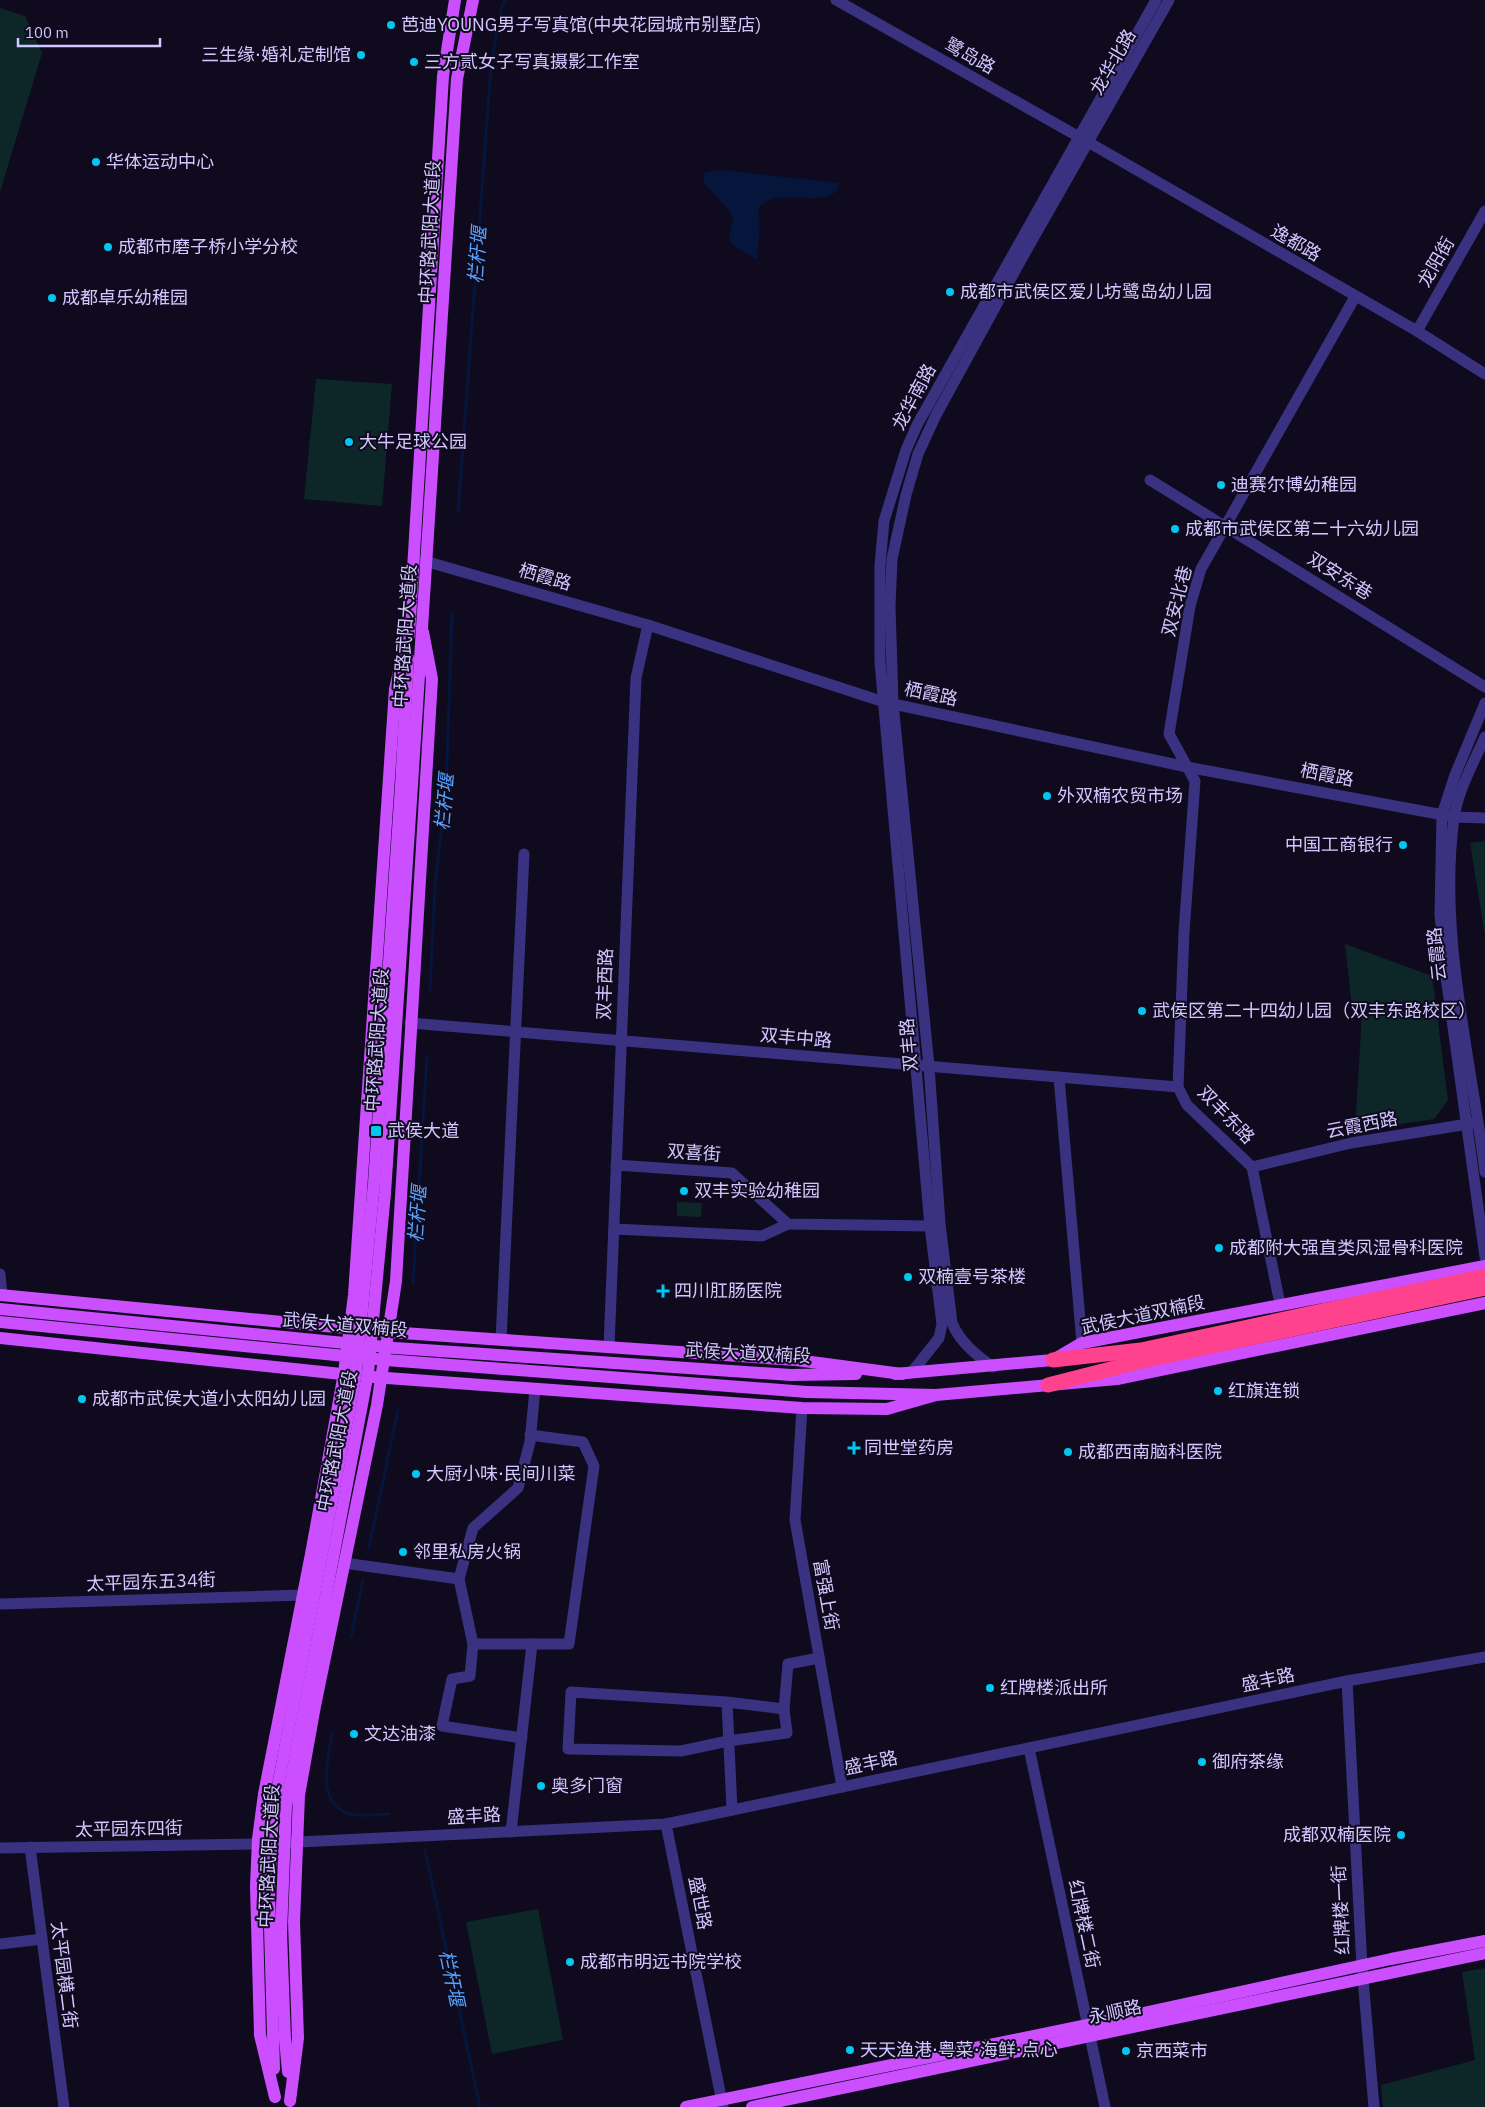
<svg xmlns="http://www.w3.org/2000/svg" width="1485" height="2107" viewBox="0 0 1485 2107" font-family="'IBM Plex Sans','Noto Sans SC',sans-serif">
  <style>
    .green { fill: #0d2728 }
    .water { fill: #05153c }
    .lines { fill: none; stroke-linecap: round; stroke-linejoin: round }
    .stream { stroke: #05153c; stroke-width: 3 }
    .minor { stroke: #3b3181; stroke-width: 11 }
    .major { stroke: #cb4eff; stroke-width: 12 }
    .highway { stroke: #ff428e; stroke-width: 15 }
    .major-bridge { stroke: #cb4eff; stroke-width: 12 }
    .poi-dot { fill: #00c7f2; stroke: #0f0a1e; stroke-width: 2 }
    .labels { text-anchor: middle; stroke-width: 4; stroke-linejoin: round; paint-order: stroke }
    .poi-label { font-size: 18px; fill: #d2c7ff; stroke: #0f0a1e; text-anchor: start }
    .street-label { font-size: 18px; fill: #d2c7ff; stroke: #0f0a1e }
    .water-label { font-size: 19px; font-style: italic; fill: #55a3ff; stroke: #0f0a1e }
  </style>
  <rect width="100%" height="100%" fill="#0f0a1e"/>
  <g class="green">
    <polygon points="0,8 25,16 42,53 0,192"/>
    <polygon points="316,379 392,384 382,506 304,499"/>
    <polygon points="1485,841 1485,936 1470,843"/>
    <polygon points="1345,944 1432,976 1448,1100 1434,1119 1355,1131 1362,1013 1352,1006"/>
    <polygon points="677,1202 702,1203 701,1217 677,1216"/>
    <polygon points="538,1909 563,2040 492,2054 466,1922"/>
    <polygon points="1485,1968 1485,2107 1383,2107 1381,2085 1475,2060 1462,1972"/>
  </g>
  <path class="water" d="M721,170L839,183L837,191C814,208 776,186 758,208L760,223L757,260L730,243L729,236L733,220L730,212L703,182L705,172Z"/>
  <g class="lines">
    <g class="stream">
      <polyline points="458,512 491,67 501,9 505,0"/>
      <polyline points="430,990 435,884 446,792 452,613"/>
      <polyline points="413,1283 427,1056"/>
      <polyline points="369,1548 398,1410"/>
      <polyline points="351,1637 363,1581"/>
      <path d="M332,1733C328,1759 315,1802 349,1814C360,1817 377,1814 389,1814"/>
      <polyline points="425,1850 480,2107"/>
    </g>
    <g class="minor">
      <polyline points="836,0 1088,142 1417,331 1485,374"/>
      <polyline points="1417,331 1485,211"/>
      <polyline points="1150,480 1485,687"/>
      <polyline points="417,562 428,562 648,625 884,702 1187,767 1454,817 1485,818"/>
      <polyline points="1485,703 1455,775 1442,815 1440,913 1443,955 1485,1257"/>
      <path d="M1485,737C1474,762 1458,790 1454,818C1438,933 1471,1058 1485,1172"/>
      <polyline points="410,1023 1178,1087"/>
      <polyline points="1059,1077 1082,1343"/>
      <polyline points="616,1165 732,1173 788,1224 930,1226"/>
      <polyline points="1252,1167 1351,1143 1474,1123"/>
      <polyline points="614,1229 762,1236 788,1224"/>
      <polyline points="0,1274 2,1295"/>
      <polyline points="1280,1304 1252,1167 1187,1105 1178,1087 1184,932 1195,781 1169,734 1190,606 1201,569 1355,297"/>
      <polyline points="501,1340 524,854"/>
      <polyline points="609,1347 636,678 648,625"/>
      <path d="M993,1367C976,1355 960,1342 952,1323L940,1224L929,1066L893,703L890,606L892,559L906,495L918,454L936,415L1022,258L1169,0"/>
      <polyline points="912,1372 939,1338 942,1324 930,1226 880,662 880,565 884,521 906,450 917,425 1156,0"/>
      <polyline points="802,1408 795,1520 842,1787"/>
      <polyline points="344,1563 459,1579"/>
      <polyline points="0,1604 303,1595"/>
      <polyline points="473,1644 532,1644"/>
      <polyline points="1347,1681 1362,1967 1374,2107"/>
      <polyline points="727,1702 784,1709 787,1733 728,1741 681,1751 568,1749 571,1692 727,1702 732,1810"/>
      <polyline points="784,1709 788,1664 819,1658"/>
      <polyline points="522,1738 442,1726 452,1679 470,1676 473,1644 459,1579 473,1528 518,1488 530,1442 535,1389"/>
      <polyline points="1029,1748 1105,2107"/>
      <polyline points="666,1824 723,2107"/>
      <polyline points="511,1832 532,1644 569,1644 594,1466 583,1442 530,1435"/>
      <polyline points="30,1847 64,2107"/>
      <polyline points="0,1848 258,1844 666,1824 1347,1681 1485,1657"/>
      <polyline points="0,1944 42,1939"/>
    </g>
    <g class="major">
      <polyline points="409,635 443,76 455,0"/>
      <polyline points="412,785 457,79 473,0"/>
      <polyline points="401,786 408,658"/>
      <polyline points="0,1295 388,1332 796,1360 902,1374"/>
      <polyline points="0,1338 351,1375"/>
      <polyline points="895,1374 1053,1360 1082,1343 1485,1266"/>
      <polyline points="791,1375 856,1374"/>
      <polyline points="373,1377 802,1408 887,1409 936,1395"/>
      <polyline points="807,1392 936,1395 1117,1379 1485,1303"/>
      <polyline points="273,2034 274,2069"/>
      <polyline points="285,2039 288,2072"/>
      <polyline points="275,2097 260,2035 256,1886 258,1839 264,1794 311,1554 344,1373 354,1295 395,689 409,628"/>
      <polyline points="290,2101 298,2038 294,1922 299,1795 315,1706 377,1405 396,1281 432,679 423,632"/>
      <polyline points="686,2107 1126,2017 1391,1959 1485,1941"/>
      <polyline points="752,2107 1485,1953"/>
    </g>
    <g class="highway">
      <polyline points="1053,1360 1141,1350 1485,1276"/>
      <polyline points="1048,1385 1142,1361 1485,1288"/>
    </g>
    <g class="major-bridge">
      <polyline points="0,1309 395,1348 791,1375"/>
      <polyline points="0,1322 386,1360 807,1392"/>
      <polyline points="273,2034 269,1891 273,1812 356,1373 374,1183 401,786"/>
      <polyline points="285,2039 281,1933 286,1806 368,1373 385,1193 412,785"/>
    </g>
  </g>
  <g class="poi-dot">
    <circle cx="391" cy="25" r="5"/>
    <circle cx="361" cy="55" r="5"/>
    <circle cx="414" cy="62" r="5"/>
    <circle cx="96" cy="162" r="5"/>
    <circle cx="108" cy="247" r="5"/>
    <circle cx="950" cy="292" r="5"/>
    <circle cx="52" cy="298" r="5"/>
    <circle cx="349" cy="442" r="5"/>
    <circle cx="1221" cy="485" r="5"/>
    <circle cx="1175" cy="529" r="5"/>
    <circle cx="1047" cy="796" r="5"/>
    <circle cx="1403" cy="845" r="5"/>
    <circle cx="1142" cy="1011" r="5"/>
    <rect x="370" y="1125" width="12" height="12" rx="2.5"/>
    <circle cx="684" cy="1191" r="5"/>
    <circle cx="1219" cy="1248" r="5"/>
    <circle cx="908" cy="1277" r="5"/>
    <path d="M660.5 1283.5h5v5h5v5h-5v5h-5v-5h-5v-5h5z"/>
    <circle cx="1218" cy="1391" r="5"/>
    <circle cx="82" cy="1399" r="5"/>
    <path d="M851.5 1440.5h5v5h5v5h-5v5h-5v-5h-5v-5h5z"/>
    <circle cx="1068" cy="1452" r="5"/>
    <circle cx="416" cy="1474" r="5"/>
    <circle cx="403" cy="1552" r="5"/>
    <circle cx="990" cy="1688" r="5"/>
    <circle cx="354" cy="1734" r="5"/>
    <circle cx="1202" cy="1762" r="5"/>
    <circle cx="541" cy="1786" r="5"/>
    <circle cx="1401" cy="1835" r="5"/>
    <circle cx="570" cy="1962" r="5"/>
    <circle cx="850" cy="2050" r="5"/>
    <circle cx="1126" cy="2051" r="5"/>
  </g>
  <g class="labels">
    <g class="poi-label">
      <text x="401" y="31">芭迪YOUNG男子写真馆(中央花园城市别墅店)</text>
      <text x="351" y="61" text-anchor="end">三生缘·婚礼定制馆</text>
      <text x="424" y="68">三方贰女子写真摄影工作室</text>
      <text x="106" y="168">华体运动中心</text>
      <text x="118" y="253">成都市磨子桥小学分校</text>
      <text x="960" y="298">成都市武侯区爱儿坊鹭岛幼儿园</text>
      <text x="62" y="304">成都卓乐幼稚园</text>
      <text x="359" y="448">大牛足球公园</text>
      <text x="1231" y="491">迪赛尔博幼稚园</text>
      <text x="1185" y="535">成都市武侯区第二十六幼儿园</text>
      <text x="1057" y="802">外双楠农贸市场</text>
      <text x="1393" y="851" text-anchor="end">中国工商银行</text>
      <text x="1152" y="1017">武侯区第二十四幼儿园（双丰东路校区）</text>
      <text x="387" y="1137">武侯大道</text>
      <text x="694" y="1197">双丰实验幼稚园</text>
      <text x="1229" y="1254">成都附大强直类凤湿骨科医院</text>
      <text x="918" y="1283">双楠壹号茶楼</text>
      <text x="674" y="1297">四川肛肠医院</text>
      <text x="1228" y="1397">红旗连锁</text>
      <text x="92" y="1405">成都市武侯大道小太阳幼儿园</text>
      <text x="864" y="1454">同世堂药房</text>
      <text x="1078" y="1458">成都西南脑科医院</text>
      <text x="426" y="1480">大厨小味·民间川菜</text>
      <text x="413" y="1558">邻里私房火锅</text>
      <text x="1000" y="1694">红牌楼派出所</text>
      <text x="364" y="1740">文达油漆</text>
      <text x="1212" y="1768">御府茶缘</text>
      <text x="551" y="1792">奥多门窗</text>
      <text x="1391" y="1841" text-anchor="end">成都双楠医院</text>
      <text x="580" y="1968">成都市明远书院学校</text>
      <text x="860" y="2056">天天渔港·粤菜·海鲜·点心</text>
      <text x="1136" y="2057">京西菜市</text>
    </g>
    <g class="street-label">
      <text transform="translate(970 56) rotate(29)" y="6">鹭岛路</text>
      <text transform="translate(1113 62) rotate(-60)" y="6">龙华北路</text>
      <text transform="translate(430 232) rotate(-87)" y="6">中环路武阳大道段</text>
      <text transform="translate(1296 243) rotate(30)" y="6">逸都路</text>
      <text transform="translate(1436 262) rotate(-60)" y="6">龙阳街</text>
      <text transform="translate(914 397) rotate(-62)" y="6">龙华南路</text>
      <text transform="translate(1340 576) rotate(32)" y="6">双安东巷</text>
      <text transform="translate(545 577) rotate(16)" y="6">栖霞路</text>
      <text transform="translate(1177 601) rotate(-76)" y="6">双安北巷</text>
      <text transform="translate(405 636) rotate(-86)" y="6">中环路武阳大道段</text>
      <text transform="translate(931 694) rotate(12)" y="6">栖霞路</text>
      <text transform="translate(1327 775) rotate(11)" y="6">栖霞路</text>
      <text transform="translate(1437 954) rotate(-96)" y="6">云霞路</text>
      <text transform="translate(605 984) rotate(-88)" y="6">双丰西路</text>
      <text transform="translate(796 1038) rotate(5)" y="6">双丰中路</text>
      <text transform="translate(377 1040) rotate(-86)" y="6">中环路武阳大道段</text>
      <text transform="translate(909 1045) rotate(-95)" y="6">双丰路</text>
      <text transform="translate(1226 1115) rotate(46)" y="6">双丰东路</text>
      <text transform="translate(1362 1125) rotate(-11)" y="6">云霞西路</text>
      <text transform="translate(694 1153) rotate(4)" y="6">双喜街</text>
      <text transform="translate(1143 1315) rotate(-12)" y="6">武侯大道双楠段</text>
      <text transform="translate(345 1325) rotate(5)" y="6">武侯大道双楠段</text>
      <text transform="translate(748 1353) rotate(3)" y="6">武侯大道双楠段</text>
      <text transform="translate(337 1441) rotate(-79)" y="6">中环路武阳大道段</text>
      <text transform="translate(151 1582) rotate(-2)" y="6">太平园东五34街</text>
      <text transform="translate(826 1595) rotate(80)" y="6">富强上街</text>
      <text transform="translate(1268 1680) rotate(-12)" y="6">盛丰路</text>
      <text transform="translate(871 1763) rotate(-12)" y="6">盛丰路</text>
      <text transform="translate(474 1816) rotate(-3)" y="6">盛丰路</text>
      <text transform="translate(129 1829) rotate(-1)" y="6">太平园东四街</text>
      <text transform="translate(269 1856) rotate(-87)" y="6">中环路武阳大道段</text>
      <text transform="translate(700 1903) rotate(79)" y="6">盛世路</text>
      <text transform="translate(1341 1910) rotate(-93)" y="6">红牌楼一街</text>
      <text transform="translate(1084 1924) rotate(78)" y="6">红牌楼二街</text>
      <text transform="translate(64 1975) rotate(83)" y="6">太平园横二街</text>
      <text transform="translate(1115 2012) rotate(-12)" y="6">永顺路</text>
    </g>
    <g class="water-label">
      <text transform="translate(477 255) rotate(-86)" y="7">栏杆堰</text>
      <text transform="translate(444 802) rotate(-85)" y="7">栏杆堰</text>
      <text transform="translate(417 1214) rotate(-86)" y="7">栏杆堰</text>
      <text transform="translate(452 1978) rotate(78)" y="7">栏杆堰</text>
    </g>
  </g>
  <path d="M18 38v8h142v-8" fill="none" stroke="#d2c7ff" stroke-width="2.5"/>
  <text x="25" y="38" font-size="15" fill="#d2c7ff" stroke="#0f0a1e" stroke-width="4" paint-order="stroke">100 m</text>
</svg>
